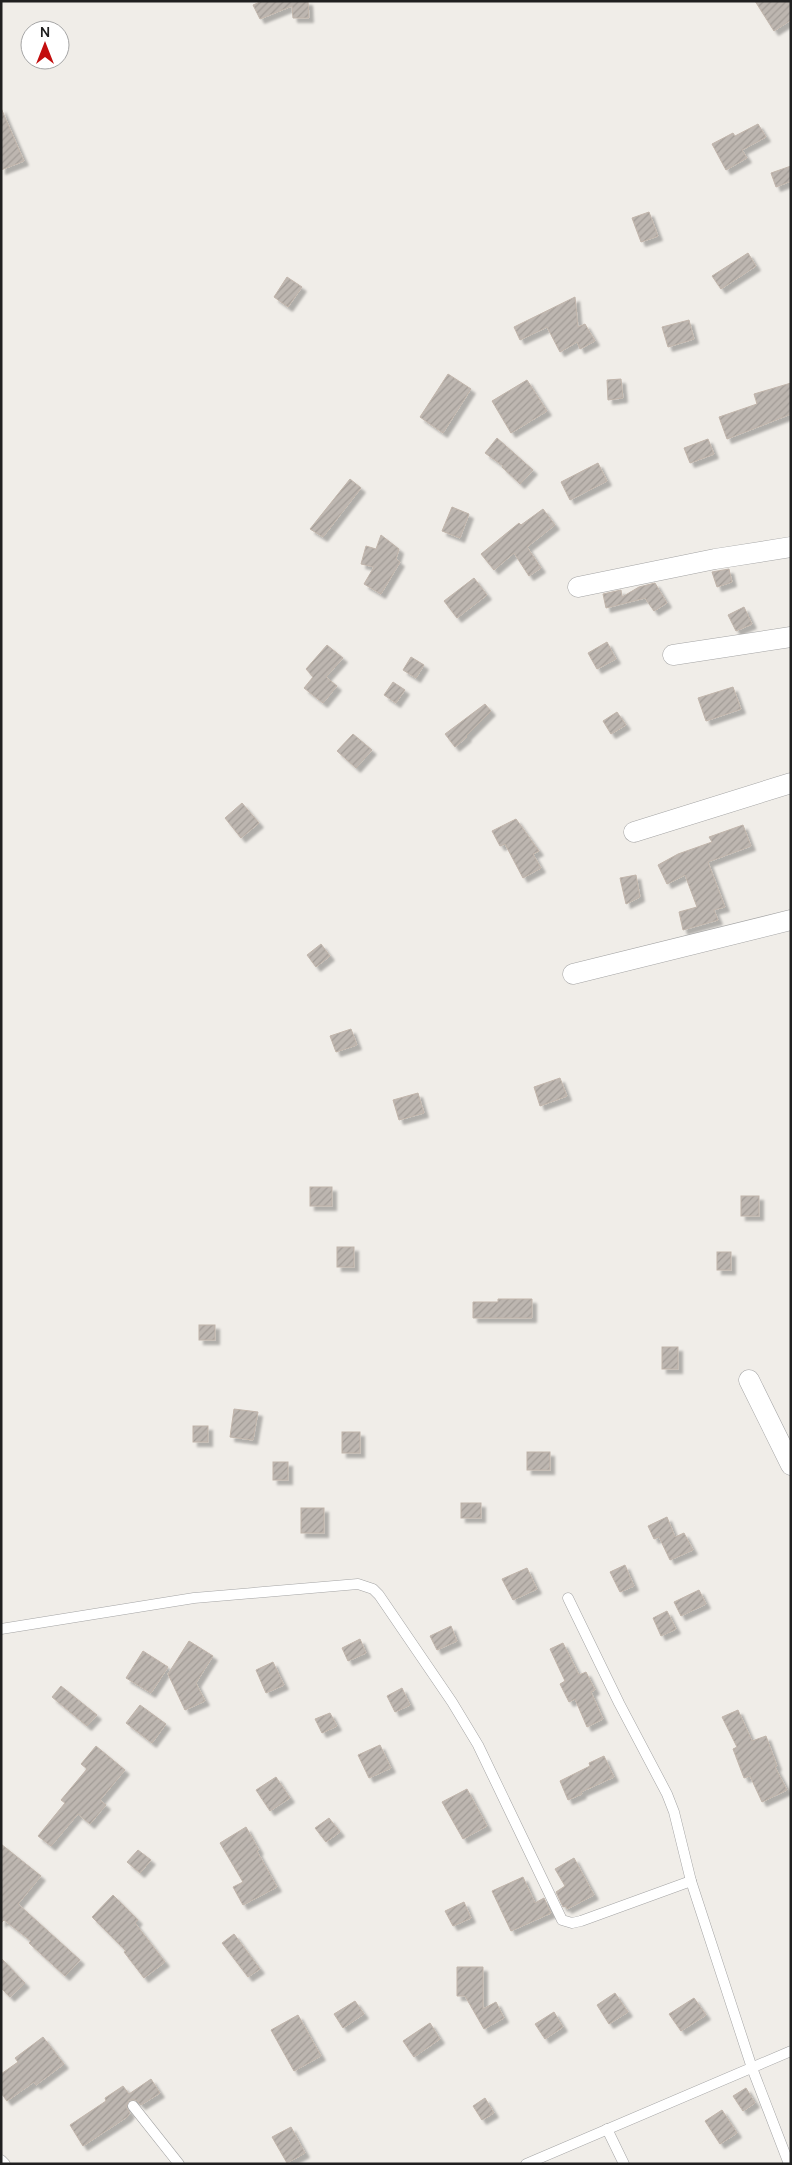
<svg xmlns="http://www.w3.org/2000/svg" width="792" height="2165" viewBox="0 0 792 2165" font-family="Manrope,sans-serif">
  <style>
    .building { fill: url(#building-hatch); stroke: #c1b5ab; filter: url(#shadow) }
    .lines { fill: none; stroke-linecap: round; stroke-linejoin: round }
    .lane-casing { stroke: #a4a4a4; stroke-width: 11 }
    .street-casing { stroke: #a4a4a4; stroke-width: 21 }
    .lane { stroke: #fff; stroke-width: 10 }
    .street { stroke: #fff; stroke-width: 20 }
  </style>
  <defs>
    <pattern id="building-hatch" width="6" height="6" patternUnits="userSpaceOnUse" patternTransform="scale(1.25)"><rect width="6" height="6" fill="#bdb6b0"/><path d="M-1 1l2-2M0 6l6-6M5 7l2-2" fill="none" stroke="#a29c97"/></pattern>
    <filter id="shadow"><feDropShadow dx="4.5" dy="4.5" stdDeviation="1" flood-color="#0004"/></filter>
  </defs>
  <rect width="100%" height="100%" fill="#f0ede8"/>
  <g class="building">
    <polygon points="262,1 308,1 309,18 293,18 292,6 260,19 253,5"/>
    <polygon points="755,1 791,1 791,20 774,31"/>
    <polygon points="1,108 24,161 1,170"/>
    <polygon points="758,124 766,137 742,150 747,158 726,170 712,144 733,133 735,136"/>
    <polygon points="791,166 791,181 776,187 771,173"/>
    <polygon points="649,212 658,236 641,242 632,218"/>
    <polygon points="748,253 756,266 721,289 712,276"/>
    <polygon points="287,277 302,287 288,307 274,297"/>
    <polygon points="575,297 578,327 585,324 595,341 580,349 577,342 560,352 547,327 520,340 514,327"/>
    <polygon points="689,320 694,339 668,347 662,327"/>
    <polygon points="448,374 471,389 443,433 420,417"/>
    <polygon points="621,379 623,398 608,400 607,380"/>
    <polygon points="527,380 547,411 511,433 492,401"/>
    <polygon points="791,383 791,414 727,439 719,417 757,404 754,394"/>
    <polygon points="497,438 533,470 520,484 502,467 503,466 485,453"/>
    <polygon points="708,439 714,454 690,463 684,448"/>
    <polygon points="598,463 607,481 570,500 561,482"/>
    <polygon points="350,479 361,488 323,537 310,529"/>
    <polygon points="452,507 469,514 460,538 442,531"/>
    <polygon points="543,509 555,525 527,547 541,568 529,576 514,553 494,570 481,554 519,523 521,525"/>
    <polygon points="381,535 399,549 396,559 400,562 381,594 364,584 374,567 361,564 366,546 376,549"/>
    <polygon points="729,569 732,582 717,587 712,572"/>
    <polygon points="474,578 487,595 457,618 444,601"/>
    <polygon points="655,583 667,603 654,611 645,598 606,608 603,594 621,590 622,597 639,587"/>
    <polygon points="744,607 752,624 736,631 728,615"/>
    <polygon points="607,642 616,659 597,669 588,653"/>
    <polygon points="327,645 343,658 326,677 337,686 323,703 304,688 313,677 306,669"/>
    <polygon points="411,657 424,665 416,678 403,670"/>
    <polygon points="393,682 405,690 396,703 384,695"/>
    <polygon points="733,687 741,709 706,721 698,698"/>
    <polygon points="485,704 491,711 466,736 467,737 455,747 445,734"/>
    <polygon points="617,712 626,725 611,734 603,721"/>
    <polygon points="353,734 372,750 356,768 337,751"/>
    <polygon points="242,803 259,823 241,838 225,818"/>
    <polygon points="516,819 539,851 533,854 541,868 523,878 505,844 500,846 492,831"/>
    <polygon points="743,825 751,846 708,862 725,907 714,910 718,920 683,930 679,912 697,907 685,875 667,884 658,865 678,854 712,842 709,837"/>
    <polygon points="636,875 640,897 626,904 620,878"/>
    <polygon points="321,944 330,956 316,967 307,955"/>
    <polygon points="351,1029 357,1045 336,1052 330,1036"/>
    <polygon points="560,1078 567,1096 540,1106 534,1087"/>
    <polygon points="418,1093 424,1113 399,1120 393,1100"/>
    <rect x="310" y="1187" width="22" height="19"/>
    <rect x="741" y="1196" width="18" height="20"/>
    <rect x="337" y="1247" width="17" height="20"/>
    <rect x="717" y="1252" width="14" height="18"/>
    <polygon points="498,1299 532,1299 532,1318 473,1318 473,1302 498,1302"/>
    <rect x="199" y="1325" width="16" height="15"/>
    <rect x="662" y="1347" width="16" height="22"/>
    <polygon points="234,1409 258,1412 253,1440 230,1437"/>
    <rect x="193" y="1426" width="15" height="16"/>
    <rect x="342" y="1432" width="18" height="21"/>
    <rect x="527" y="1452" width="23" height="18"/>
    <rect x="273" y="1462" width="15" height="18"/>
    <rect x="461" y="1503" width="20" height="15"/>
    <rect x="301" y="1508" width="23" height="25"/>
    <polygon points="667,1517 675,1537 684,1533 693,1550 670,1560 659,1537 654,1539 648,1526"/>
    <polygon points="625,1565 634,1586 620,1592 610,1572"/>
    <polygon points="527,1568 537,1589 513,1600 502,1579"/>
    <polygon points="699,1590 706,1604 681,1616 674,1602"/>
    <polygon points="667,1611 676,1629 661,1636 653,1618"/>
    <polygon points="451,1626 457,1641 437,1650 430,1636"/>
    <polygon points="360,1639 366,1653 348,1661 342,1648"/>
    <polygon points="189,1641 213,1656 196,1683 205,1701 185,1710 168,1674"/>
    <polygon points="563,1643 579,1675 586,1672 595,1690 591,1692 603,1719 587,1727 575,1699 569,1702 560,1684 565,1681 550,1649"/>
    <polygon points="143,1651 168,1667 151,1693 126,1678"/>
    <polygon points="273,1662 284,1685 266,1693 256,1670"/>
    <polygon points="61,1686 97,1715 87,1726 52,1697"/>
    <polygon points="402,1688 410,1705 395,1712 387,1696"/>
    <polygon points="140,1705 166,1724 152,1743 126,1723"/>
    <polygon points="738,1710 752,1741 766,1736 777,1766 775,1767 787,1790 762,1802 750,1776 744,1778 733,1749 737,1747 722,1717"/>
    <polygon points="330,1713 337,1726 322,1733 315,1719"/>
    <polygon points="380,1745 391,1768 369,1778 358,1755"/>
    <polygon points="96,1746 125,1770 100,1800 106,1805 90,1824 78,1814 51,1846 38,1836 65,1803 61,1800 87,1769 81,1764"/>
    <polygon points="604,1756 614,1777 581,1792 582,1794 568,1800 560,1781 590,1766 589,1763"/>
    <polygon points="276,1777 290,1798 270,1811 256,1790"/>
    <polygon points="467,1789 487,1826 463,1839 442,1802"/>
    <polygon points="329,1818 340,1832 326,1842 315,1828"/>
    <polygon points="246,1827 259,1850 257,1851 277,1887 243,1905 233,1887 243,1882 220,1843"/>
    <polygon points="1,1844 41,1876 18,1904 80,1960 65,1976 29,1943 31,1941 4,1920 1,1923"/>
    <polygon points="138,1850 151,1860 140,1873 127,1862"/>
    <polygon points="574,1858 594,1895 567,1909 566,1906 563,1907 556,1892 565,1886 555,1869"/>
    <polygon points="523,1877 535,1903 544,1898 551,1913 511,1931 492,1891"/>
    <polygon points="113,1895 138,1920 135,1923 165,1962 144,1978 124,1952 126,1951 92,1917"/>
    <polygon points="464,1902 471,1918 453,1926 445,1911"/>
    <polygon points="234,1934 260,1969 248,1977 222,1943"/>
    <polygon points="1,1958 25,1983 10,1997 1,1988"/>
    <polygon points="457,1967 483,1967 483,2009 496,2002 504,2018 484,2029 465,1996 457,1996"/>
    <polygon points="615,1993 628,2012 609,2024 597,2005"/>
    <polygon points="694,1998 706,2015 681,2031 669,2014"/>
    <polygon points="355,2001 364,2014 343,2028 334,2014"/>
    <polygon points="554,2012 563,2027 545,2039 535,2024"/>
    <polygon points="298,2015 321,2056 294,2071 271,2030"/>
    <polygon points="430,2023 440,2039 414,2057 403,2041"/>
    <polygon points="43,2037 64,2064 36,2085 34,2082 7,2101 1,2093 1,2074 18,2062 15,2058"/>
    <polygon points="151,2079 160,2093 141,2105 136,2100 129,2100 126,2107 130,2113 127,2117 83,2146 70,2125 106,2101 105,2098 123,2086 129,2094"/>
    <polygon points="746,2088 755,2103 743,2111 733,2096"/>
    <polygon points="485,2098 494,2113 482,2120 473,2106"/>
    <polygon points="722,2110 737,2133 720,2144 705,2121"/>
    <polygon points="291,2127 305,2153 287,2163 272,2137"/>
  </g>
  <g class="lines">
    <g class="lane-casing">
      <g id="lane">
        <polyline points="568,1598 619,1703 667,1794 674,1812 691,1881 752,2068 789,2164"/>
        <polyline points="1,1629 194,1598 358,1584 373,1589 379,1595 452,1702 478,1745 562,1920 572,1923 581,1921 691,1881"/>
        <polyline points="133,2106 179,2164"/>
        <polyline points="607,2129 624,2164"/>
        <polyline points="1,2160 5,2164"/>
        <polyline points="526,2164 791,2051"/>
      </g>
    </g>
    <g class="street-casing">
      <g id="street">
        <polyline points="578,587 715,559 791,547"/>
        <polyline points="673,655 791,637"/>
        <polyline points="634,832 791,783"/>
        <polyline points="573,974 791,920"/>
        <polyline points="749,1380 791,1465"/>
      </g>
    </g>
    <use href="#lane" class="lane"/>
    <use href="#street" class="street"/>
  </g>
  <rect width="792" height="2165" fill="none" stroke="#202020" stroke-width="5"/>
  <g transform="translate(45 45)"><circle r="24" fill="#ffffff" stroke="#a6a6a6"/>
  <path d="M0-4L9 19L0 12L-9 19Z" fill="#c30e0e"/>
  <text y="-8" font-size="14" font-weight="bold" text-anchor="middle" fill="#202020">N</text>
  </g>
</svg>
